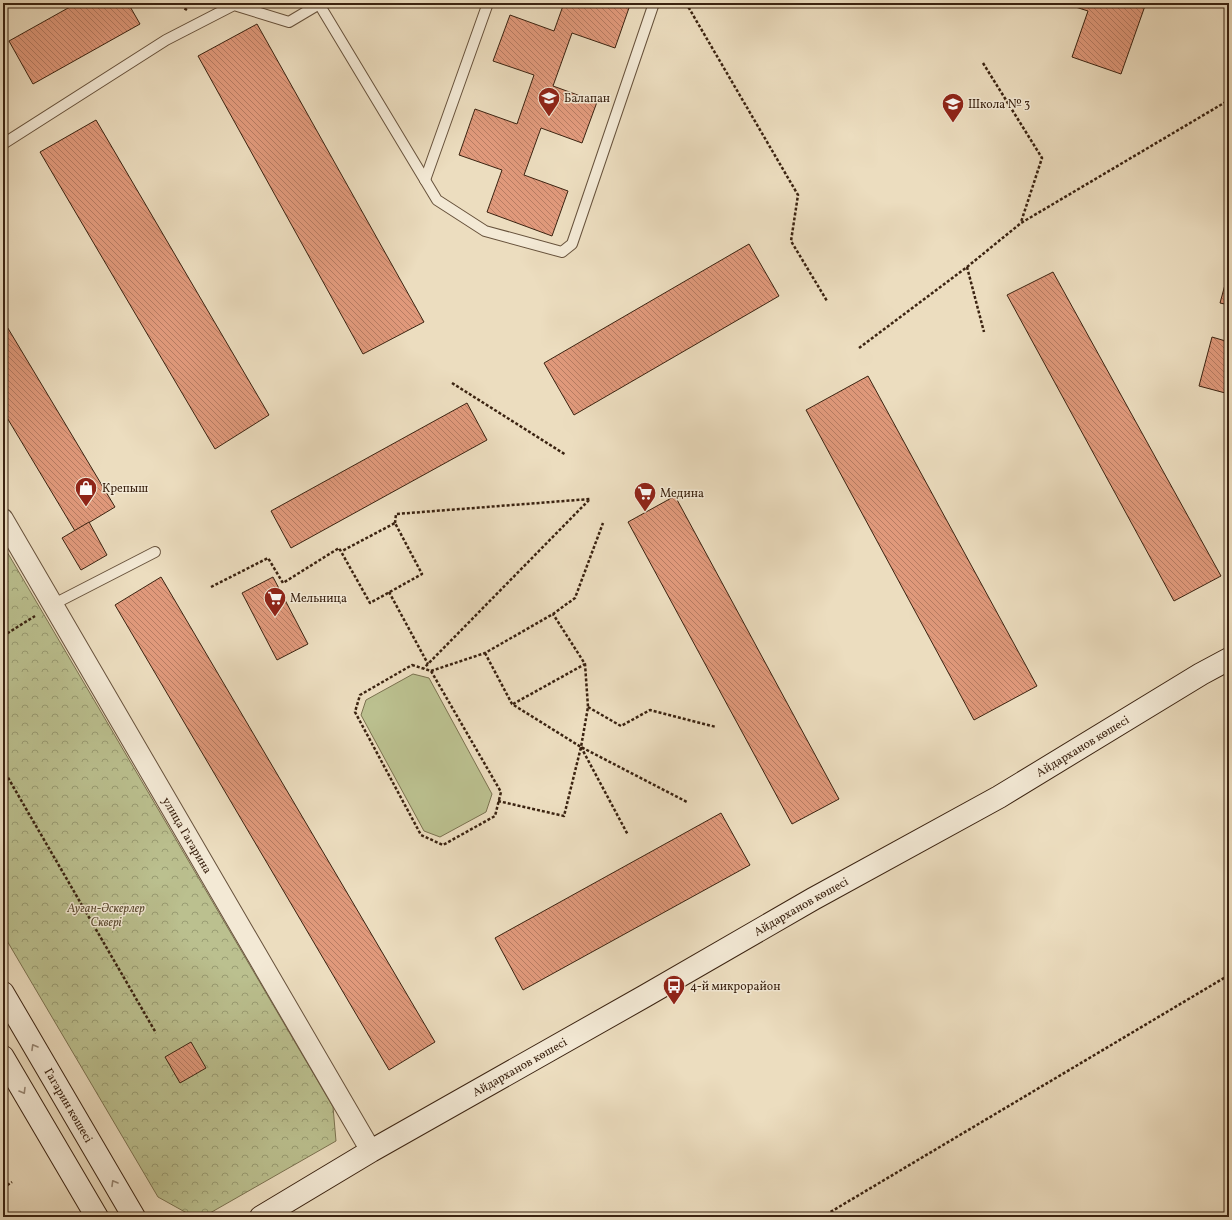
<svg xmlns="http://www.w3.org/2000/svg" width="1232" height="1220" viewBox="0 0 1232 1220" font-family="Vollkorn,serif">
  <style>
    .park { fill: url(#park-crowns); stroke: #7b7250 }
    .pitch { fill: #bbc08f; stroke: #7b7250 }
    .building { fill: url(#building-back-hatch); stroke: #3b2311 }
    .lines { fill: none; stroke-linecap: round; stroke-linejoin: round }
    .lane-casing { stroke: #67523c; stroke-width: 12 }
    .street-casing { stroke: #67523c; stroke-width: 22 }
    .secondary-casing { stroke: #3b2311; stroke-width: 24 }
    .path { stroke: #3b2311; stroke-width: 2.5; stroke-dasharray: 3 2; stroke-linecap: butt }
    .lane { stroke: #f3e9d5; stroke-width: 10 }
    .street { stroke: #f3e9d5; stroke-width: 20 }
    .secondary { stroke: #f3e9d5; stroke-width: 22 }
    .oneway { stroke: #978673 }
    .labels { text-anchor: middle; stroke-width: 3; stroke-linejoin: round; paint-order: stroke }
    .poi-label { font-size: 12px; fill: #3b2311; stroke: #f3e9d5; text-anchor: start }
    .street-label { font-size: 12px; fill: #3b2311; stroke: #f3e9d5 }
    .park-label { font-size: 12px; font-style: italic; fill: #5b4a30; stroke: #f3e9d5 }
  </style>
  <defs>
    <pattern id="park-crowns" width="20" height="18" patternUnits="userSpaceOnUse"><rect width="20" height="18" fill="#bbc08f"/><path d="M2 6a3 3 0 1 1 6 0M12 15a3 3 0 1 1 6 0" fill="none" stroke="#999c73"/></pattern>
    <pattern id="building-back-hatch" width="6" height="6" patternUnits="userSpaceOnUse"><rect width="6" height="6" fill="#e0997b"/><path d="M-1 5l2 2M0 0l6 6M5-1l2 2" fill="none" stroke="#b77c63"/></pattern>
  </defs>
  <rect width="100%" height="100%" fill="#ecddbf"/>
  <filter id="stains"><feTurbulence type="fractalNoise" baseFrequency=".005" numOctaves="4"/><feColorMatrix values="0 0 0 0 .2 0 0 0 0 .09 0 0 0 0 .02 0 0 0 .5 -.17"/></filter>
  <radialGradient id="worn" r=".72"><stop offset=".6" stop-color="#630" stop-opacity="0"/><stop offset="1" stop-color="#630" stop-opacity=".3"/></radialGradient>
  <polygon class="park" points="3,545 333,1107 336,1141 203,1217 194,1217 158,1197 3,934"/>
  <polygon class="pitch" points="413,674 429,678 492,794 486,812 440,837 424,831 361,715 366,700"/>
  <g class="building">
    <polygon points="77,3 128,3 140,24 33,84 9,41"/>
    <polygon points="564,3 626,3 630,5 615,48 572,33 553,86 597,102 582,143 541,128 524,175 568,191 552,236 487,212 502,170 459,155 475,109 517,124 534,75 493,61 510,15 554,31"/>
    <polygon points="1063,3 1146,3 1121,74 1072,57 1088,11"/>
    <polygon points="257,24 424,322 363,354 198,56"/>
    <polygon points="96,120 269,415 215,449 40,152"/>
    <polygon points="749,244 779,296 574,415 544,363"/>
    <polygon points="1229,270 1229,305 1220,303"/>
    <polygon points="1053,272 1221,576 1174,601 1007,295"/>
    <polygon points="3,320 115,507 75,531 3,411"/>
    <polygon points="1212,337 1229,342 1229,394 1199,386"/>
    <polygon points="868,376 1037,686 974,720 806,410"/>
    <polygon points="467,403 487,440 291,548 271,511"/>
    <polygon points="675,496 839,799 792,824 628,522"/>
    <polygon points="89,522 107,555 81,570 62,538"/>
    <polygon points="161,577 435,1042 389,1070 115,605"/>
    <polygon points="273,577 308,644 277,660 242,593"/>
    <polygon points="721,813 750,865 523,990 495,938"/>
    <polygon points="191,1042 206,1068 180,1083 165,1057"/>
  </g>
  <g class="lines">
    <g class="lane-casing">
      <g id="lane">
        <polyline points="319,4 437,200 485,231 562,252 572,244 654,3"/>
        <polyline points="3,144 166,40 234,5 289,22 321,3"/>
        <polyline points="425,180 488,3"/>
        <polyline points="52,605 155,552"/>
      </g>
    </g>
    <g class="street-casing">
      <g id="street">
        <path id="s1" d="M3,519L371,1151"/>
      </g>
    </g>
    <g class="secondary-casing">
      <g id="secondary">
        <path id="s2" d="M3,993L134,1217"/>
        <polyline points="3,1057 97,1217"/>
        <path id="s3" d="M261,1217L371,1151L645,996L813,899L999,797L1201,674L1229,659"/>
      </g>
    </g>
    <g class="path">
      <polyline points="176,3 187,10"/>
      <polyline points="686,3 798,195 791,241 827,301"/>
      <polyline points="3,11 6,3"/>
      <polyline points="983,63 1042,158 1021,222"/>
      <polyline points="967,267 984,332"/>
      <polyline points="859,348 967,267 1021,223 1229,100"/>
      <polyline points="452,383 566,455"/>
      <polyline points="395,523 396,514 590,499 424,668"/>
      <polyline points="211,587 268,558 283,583 339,548 370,603 422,574 395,523 342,551"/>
      <polyline points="389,592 428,664"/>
      <polyline points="3,636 35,616"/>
      <polyline points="485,653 512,704 581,747 687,802"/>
      <polygon points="412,665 431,671 501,792 495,816 443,845 421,835 355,712 360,695"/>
      <polyline points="431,671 485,653 553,614 575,598 603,523"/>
      <polyline points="513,704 585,664"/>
      <polyline points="588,707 621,726 650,710 716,727"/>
      <polyline points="581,747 628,835"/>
      <polyline points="3,769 156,1033"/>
      <polyline points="498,801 564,816 581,747 588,707 585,664 553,614"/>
      <polyline points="3,1188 12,1182"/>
      <polyline points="822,1217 1229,975"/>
    </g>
    <use href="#lane" class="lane"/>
    <use href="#street" class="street"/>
    <use href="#secondary" class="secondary"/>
  </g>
  <defs><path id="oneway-chevron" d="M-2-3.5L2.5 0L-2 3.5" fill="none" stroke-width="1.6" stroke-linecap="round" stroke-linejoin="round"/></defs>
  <g class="oneway">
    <use href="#oneway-chevron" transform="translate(34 1047) rotate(-120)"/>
    <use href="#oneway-chevron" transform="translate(23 1091) rotate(59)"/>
    <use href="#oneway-chevron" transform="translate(114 1183) rotate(-120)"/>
  </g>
  <defs>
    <g id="school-pin" transform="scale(1.15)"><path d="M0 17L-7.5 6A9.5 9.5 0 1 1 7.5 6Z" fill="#8f2418" stroke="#f3e9d5"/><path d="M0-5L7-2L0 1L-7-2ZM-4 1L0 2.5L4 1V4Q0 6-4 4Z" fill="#fff"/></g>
    <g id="shop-pin" transform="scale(1.15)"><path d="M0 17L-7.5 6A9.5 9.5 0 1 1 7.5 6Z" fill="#8f2418" stroke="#f3e9d5"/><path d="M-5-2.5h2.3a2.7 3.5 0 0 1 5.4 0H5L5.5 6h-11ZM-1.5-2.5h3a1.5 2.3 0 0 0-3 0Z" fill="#fff"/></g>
    <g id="supermarket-pin" transform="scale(1.15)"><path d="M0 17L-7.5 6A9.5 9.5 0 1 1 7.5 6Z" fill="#8f2418" stroke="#f3e9d5"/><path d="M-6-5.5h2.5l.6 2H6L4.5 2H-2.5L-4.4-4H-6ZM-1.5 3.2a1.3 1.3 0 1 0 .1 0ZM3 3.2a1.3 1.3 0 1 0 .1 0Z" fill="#fff"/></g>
    <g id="bus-pin" transform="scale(1.15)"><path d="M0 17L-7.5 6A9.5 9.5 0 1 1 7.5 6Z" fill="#8f2418" stroke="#f3e9d5"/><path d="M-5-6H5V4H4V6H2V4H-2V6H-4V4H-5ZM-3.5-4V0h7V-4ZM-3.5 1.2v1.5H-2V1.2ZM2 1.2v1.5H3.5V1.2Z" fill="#fff"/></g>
  </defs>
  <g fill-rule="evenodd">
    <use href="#school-pin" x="549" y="98"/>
    <use href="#school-pin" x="953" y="104"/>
    <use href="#shop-pin" x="86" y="488"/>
    <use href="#supermarket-pin" x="645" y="493"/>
    <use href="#supermarket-pin" x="275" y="598"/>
    <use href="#bus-pin" x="674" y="986"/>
  </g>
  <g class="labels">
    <g class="poi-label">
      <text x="564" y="102">Балапан</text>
      <text x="968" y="108">Школа № 3</text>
      <text x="102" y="492">Крепыш</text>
      <text x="660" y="497">Медина</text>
      <text x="290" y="602">Мельница</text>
      <text x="690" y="990">4-й микрорайон</text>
    </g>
    <g class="street-label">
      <text dy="4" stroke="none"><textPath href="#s3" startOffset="947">Айдарханов көшесі</textPath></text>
      <text dy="4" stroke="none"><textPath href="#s1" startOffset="366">улица Гагарина</textPath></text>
      <text dy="4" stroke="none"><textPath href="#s3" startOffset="623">Айдарханов көшесі</textPath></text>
      <text dy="4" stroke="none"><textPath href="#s3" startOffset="299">Айдарханов көшесі</textPath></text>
      <text dy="4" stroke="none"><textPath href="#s2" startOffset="130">Гагарин көшесі</textPath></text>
    </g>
    <g class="park-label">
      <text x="106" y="912">Ауған-Әскерлер<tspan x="106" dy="14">Сквері</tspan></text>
    </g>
  </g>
  <rect width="1232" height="1220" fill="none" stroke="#ecddbf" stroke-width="16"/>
  <rect x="4" y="4" width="1224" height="1212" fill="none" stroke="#3b2311" stroke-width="2"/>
  <rect x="8" y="8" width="1216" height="1204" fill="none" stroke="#3b2311"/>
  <rect width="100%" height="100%" filter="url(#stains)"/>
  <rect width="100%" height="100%" fill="url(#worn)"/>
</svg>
